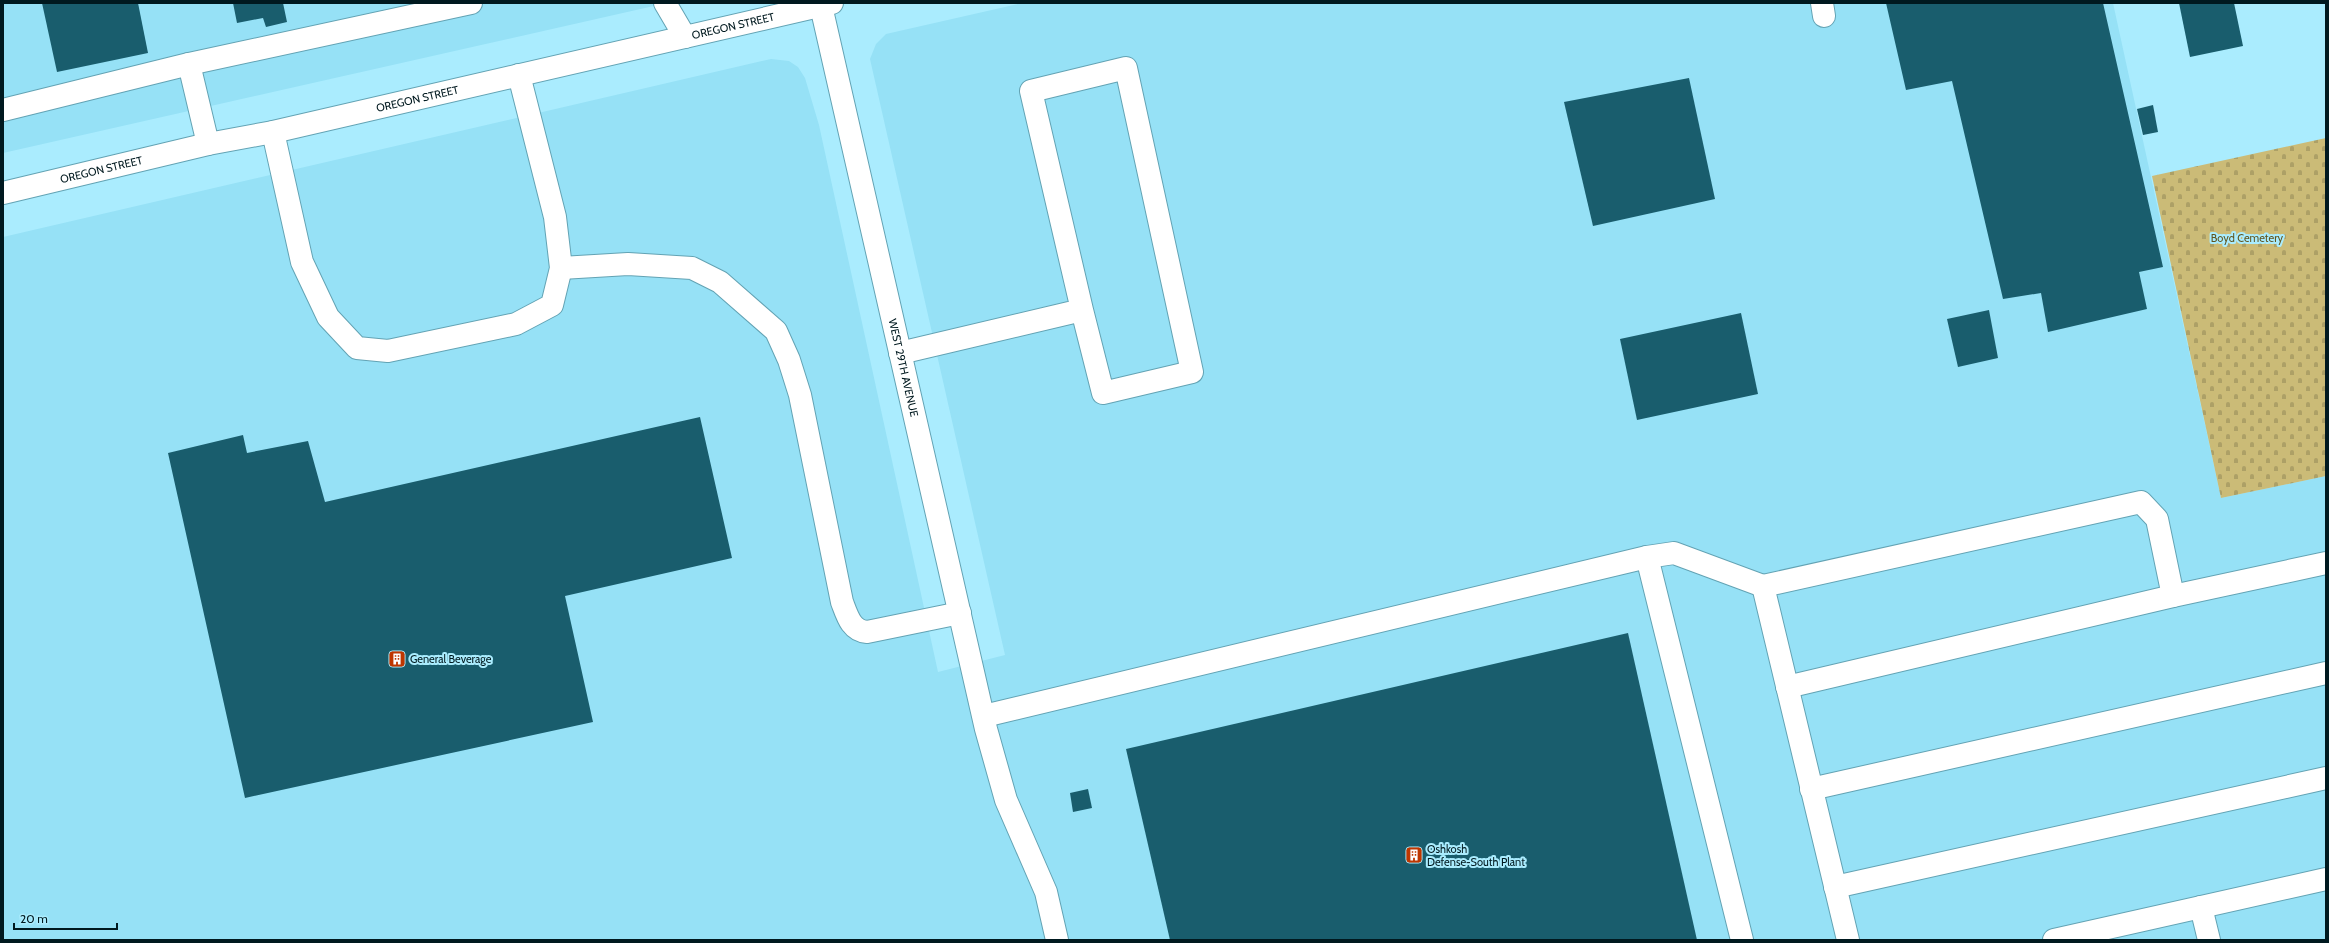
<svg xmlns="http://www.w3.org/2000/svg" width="2329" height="943" viewBox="0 0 2329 943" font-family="Cabin,sans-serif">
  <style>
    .built { fill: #96e1f6 }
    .cemetery { fill: url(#cemetery-stones) }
    .building { fill: #195d6d }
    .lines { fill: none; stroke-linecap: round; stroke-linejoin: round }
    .minor-casing { stroke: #63a3b4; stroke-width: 24 }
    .minor { stroke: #fff; stroke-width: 22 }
    .labels { text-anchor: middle; stroke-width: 4; stroke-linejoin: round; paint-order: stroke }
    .street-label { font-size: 11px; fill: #00191f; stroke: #aaecfe }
    .park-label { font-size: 11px; fill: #60541d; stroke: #aaecfe }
    .poi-label { font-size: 11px; fill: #00191f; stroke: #aaecfe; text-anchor: start }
  </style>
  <defs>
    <pattern id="cemetery-stones" width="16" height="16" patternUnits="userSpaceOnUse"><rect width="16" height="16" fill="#cbbb77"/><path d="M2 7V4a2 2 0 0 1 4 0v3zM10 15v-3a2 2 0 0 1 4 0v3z" fill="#ada066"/></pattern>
  </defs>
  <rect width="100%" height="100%" fill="#aaecfe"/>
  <g class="built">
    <polygon points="3,3 667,3 3,153"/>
    <polygon points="1022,3 2113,3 2221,498 2326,476 2326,940 3,940 3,237 771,59 789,61 798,67 805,78 819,125 938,672 1005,655 870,59 876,44 886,34"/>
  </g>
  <polygon class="cemetery" points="2326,138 2326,476 2221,498 2152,176"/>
  <g class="building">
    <polygon points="42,3 138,3 148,53 57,72"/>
    <polygon points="233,3 283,3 287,22 266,27 263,18 237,23"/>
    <polygon points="1886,3 2103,3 2163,267 2139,272 2147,309 2048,332 2041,293 2003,299 1952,81 1906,90"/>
    <polygon points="2179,3 2234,3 2243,46 2190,57"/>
    <polygon points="1689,78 1715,199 1593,226 1564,102"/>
    <polygon points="2153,105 2158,132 2143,135 2137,109"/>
    <polygon points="1989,310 1998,358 1958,367 1947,319"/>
    <polygon points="1741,313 1758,394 1637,420 1620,339"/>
    <polygon points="700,417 732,558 565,596 593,722 245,798 168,453 243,435 247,453 308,441 325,502"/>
    <polygon points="1628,633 1697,940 1170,940 1126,749"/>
    <polygon points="1088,789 1092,808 1073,812 1070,793"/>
  </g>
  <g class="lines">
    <g class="minor-casing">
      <g id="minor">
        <polyline points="665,3 685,37"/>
        <polyline points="1822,3 1824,16"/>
        <path id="s1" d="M821,6L986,729L1006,800L1046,892L1057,940"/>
        <polyline points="189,64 208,144"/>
        <polyline points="3,110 189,64 471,3"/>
        <polyline points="273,132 302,262 328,317 357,348 388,351 516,324 552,305 561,268 555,217 519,75"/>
        <path id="s2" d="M3,193L208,144L273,132L832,3"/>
        <path d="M561,268L628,264L692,268L720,282L776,331L789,360L800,395L842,602C847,615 851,631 867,632L960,613"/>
        <polyline points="900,353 1082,310 1031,91 1126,68 1192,372 1103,393 1082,310"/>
        <polyline points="1647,557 1742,940"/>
        <polyline points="1787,687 2173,596"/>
        <polyline points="984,716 1647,557 1674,553 1763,586"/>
        <polyline points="1811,789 2326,673"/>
        <polyline points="1835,887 2326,778"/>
        <polyline points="2201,907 2209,940"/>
        <polyline points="1848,940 1763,586 2141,502 2157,519 2173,596 2326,563"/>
        <polyline points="2054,940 2326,879"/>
      </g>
    </g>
    <use href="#minor" class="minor"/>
  </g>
  <defs>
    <g id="building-square" transform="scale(0.9)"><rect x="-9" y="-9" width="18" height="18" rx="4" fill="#be3600" stroke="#aaecfe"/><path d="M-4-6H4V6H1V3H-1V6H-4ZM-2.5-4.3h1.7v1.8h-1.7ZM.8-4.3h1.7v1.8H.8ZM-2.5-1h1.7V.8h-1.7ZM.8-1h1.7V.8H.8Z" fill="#fff"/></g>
  </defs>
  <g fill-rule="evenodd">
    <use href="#building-square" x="397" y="659"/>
    <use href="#building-square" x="1414" y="855"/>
  </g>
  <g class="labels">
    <g class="street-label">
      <text dy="4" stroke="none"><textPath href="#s2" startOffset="749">OREGON STREET</textPath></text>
      <text dy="4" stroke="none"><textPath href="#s2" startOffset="425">OREGON STREET</textPath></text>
      <text dy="4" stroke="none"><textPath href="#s2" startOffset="101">OREGON STREET</textPath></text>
      <text dy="4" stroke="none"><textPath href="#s1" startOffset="371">WEST 29TH AVENUE</textPath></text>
    </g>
    <g class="park-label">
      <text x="2247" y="242">Boyd Cemetery</text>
    </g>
    <g class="poi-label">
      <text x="410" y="663">General Beverage</text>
      <text x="1427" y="853">Oshkosh<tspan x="1427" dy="13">Defense-South Plant</tspan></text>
    </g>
  </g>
  <rect width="2329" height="943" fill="none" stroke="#00191f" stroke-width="8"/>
  <path d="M14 923v6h103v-6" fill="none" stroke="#00191f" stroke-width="2"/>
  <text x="20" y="923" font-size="12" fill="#00191f" stroke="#aaecfe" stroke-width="3" paint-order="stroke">20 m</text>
</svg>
